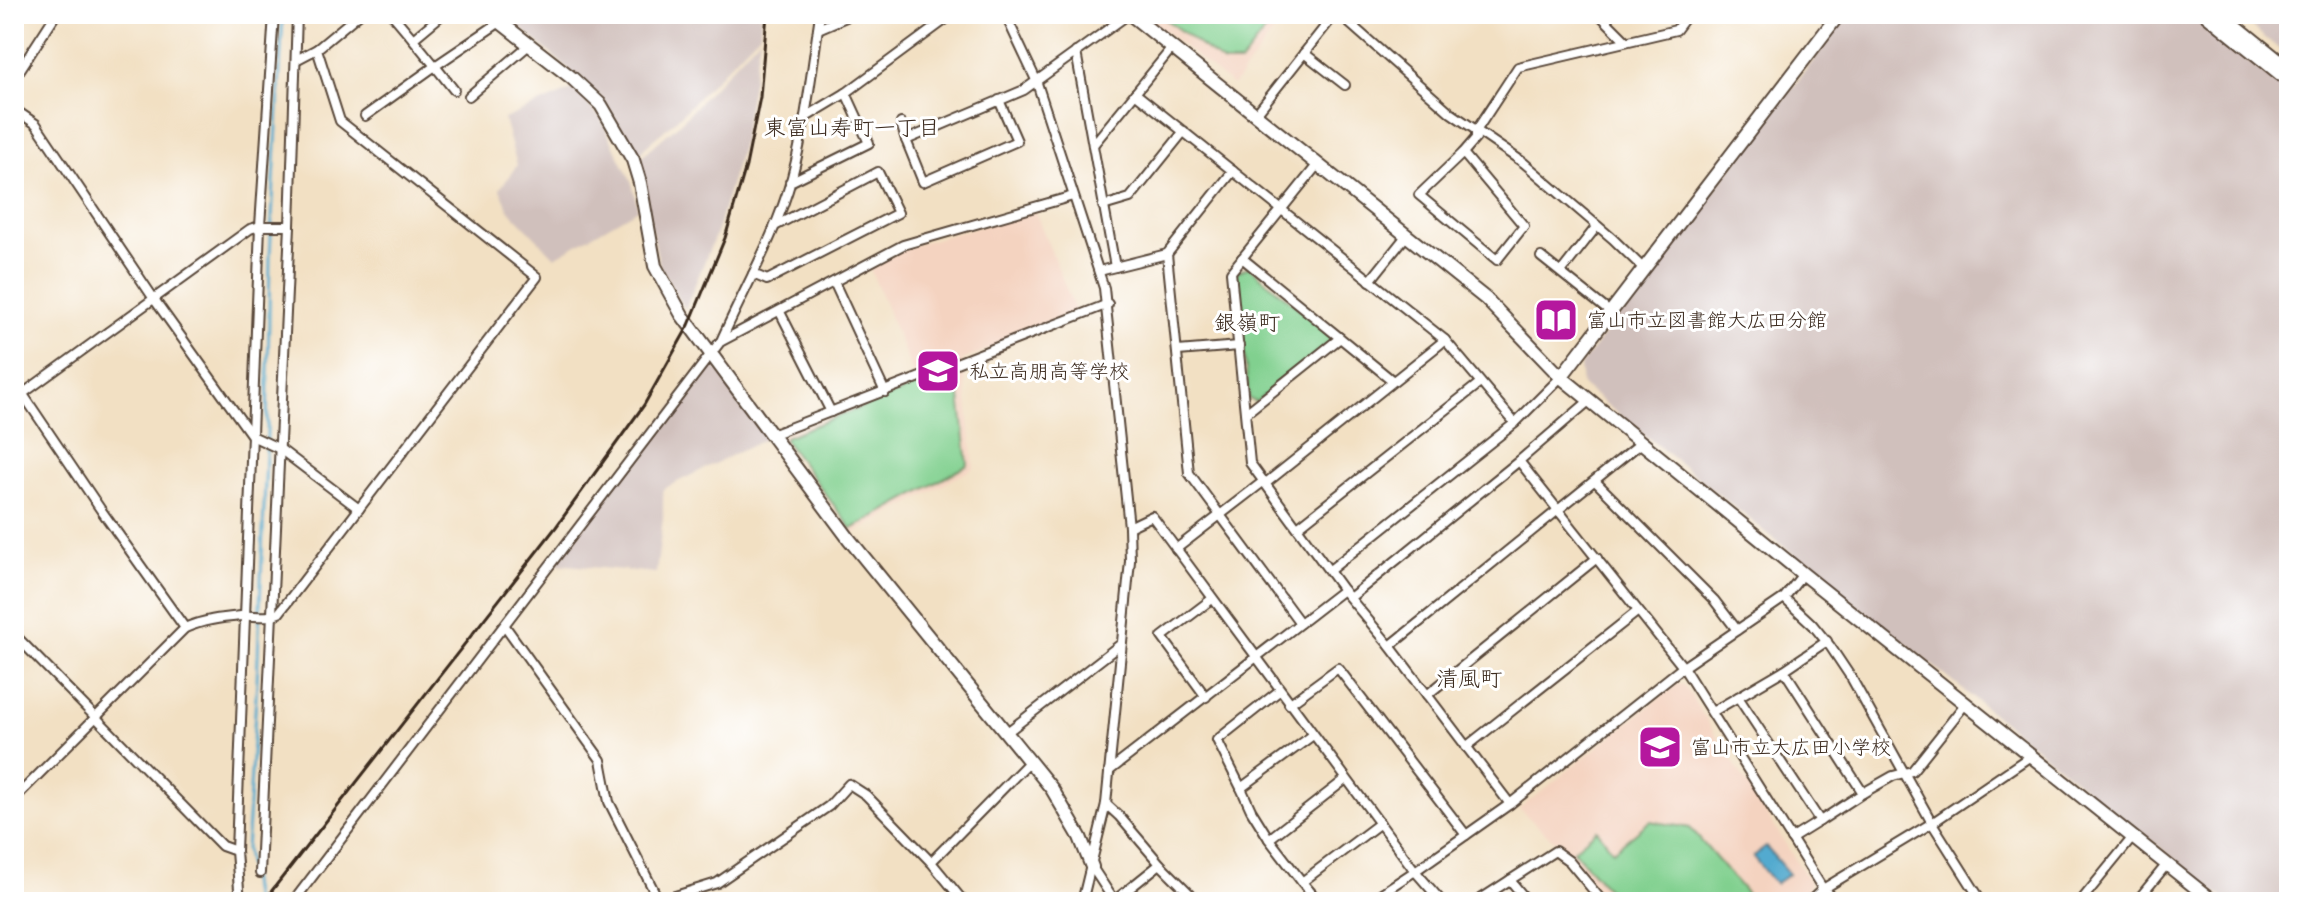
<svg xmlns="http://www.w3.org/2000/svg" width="2303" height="916" viewBox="0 0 2303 916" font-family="Kalam,'Klee One',sans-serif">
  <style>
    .built { fill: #f4d3c0 }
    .industrial { fill: #d0c0bc }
    .green { fill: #81d08f; stroke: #5e7d56; stroke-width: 2 }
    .water { fill: #52aacf; stroke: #466a76; stroke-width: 2 }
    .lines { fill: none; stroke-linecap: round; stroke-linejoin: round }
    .stream { stroke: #52aacf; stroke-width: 3 }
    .street-casing { stroke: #564537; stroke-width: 12 }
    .secondary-casing { stroke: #564537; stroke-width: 16 }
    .street { stroke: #fff; stroke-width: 8 }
    .secondary { stroke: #fff; stroke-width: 12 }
    .rail { stroke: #3b2a1e; stroke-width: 3 }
    .labels { text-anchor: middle; stroke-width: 6; stroke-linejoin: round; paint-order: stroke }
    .poi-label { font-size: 20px; fill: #3b2a1e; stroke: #fff; text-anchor: start }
    .neighbourhood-label { font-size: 22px; fill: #3b2a1e; stroke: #fff }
  </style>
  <rect width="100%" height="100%" fill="#fff"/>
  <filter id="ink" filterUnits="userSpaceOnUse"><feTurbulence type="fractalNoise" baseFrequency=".0125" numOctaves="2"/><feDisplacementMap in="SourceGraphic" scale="16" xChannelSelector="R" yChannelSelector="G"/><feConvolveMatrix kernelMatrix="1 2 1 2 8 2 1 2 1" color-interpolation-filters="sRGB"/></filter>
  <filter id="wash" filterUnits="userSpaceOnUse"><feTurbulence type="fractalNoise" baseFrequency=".006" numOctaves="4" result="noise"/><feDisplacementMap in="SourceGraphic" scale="32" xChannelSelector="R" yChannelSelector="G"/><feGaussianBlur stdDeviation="1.8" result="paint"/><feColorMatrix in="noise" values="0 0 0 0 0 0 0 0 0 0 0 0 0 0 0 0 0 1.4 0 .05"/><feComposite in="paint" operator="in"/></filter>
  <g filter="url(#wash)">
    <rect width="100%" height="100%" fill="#f2e0c3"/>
    <g class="built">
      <polygon points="1143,14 1287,14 1233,86"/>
      <polygon points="1035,211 1076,313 963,360 974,468 853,534 779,436 917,383 869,266 914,245"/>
      <polygon points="1677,684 1684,685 1810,882 1807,891 1795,902 1610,902 1557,843 1519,809"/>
    </g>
    <g class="industrial">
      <polygon points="505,14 761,14 760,33 680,116 637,155 604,100"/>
      <polygon points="1849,14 2189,14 2289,94 2289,902 2228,902 1582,385 1580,366"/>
      <polygon points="2236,14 2289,14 2289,57"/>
      <polygon points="760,37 741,147 717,231 685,309 660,267 637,160 679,124"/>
      <polygon points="574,89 601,119 632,183 638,209 555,257 509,210 500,189 517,165 504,119"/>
      <polygon points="707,362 713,362 767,438 663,489 663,518 656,573 556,564"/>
    </g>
    <g class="green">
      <polygon points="1158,14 1278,14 1240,63 1224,63"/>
      <polygon points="1249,267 1335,338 1256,402 1249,399 1236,272"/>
      <polygon points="957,370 968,465 852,529 785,441 785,437"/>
      <polygon points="1650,821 1690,828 1754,902 1619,902 1573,850 1597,830 1613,851"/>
    </g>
    <polygon class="water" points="1766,847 1789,874 1775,884 1753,857"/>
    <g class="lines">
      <polyline class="stream" points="254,902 246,850 257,681 267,432 270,256 283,14"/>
    </g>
  </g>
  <g filter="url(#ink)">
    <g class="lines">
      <g class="street-casing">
        <g id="street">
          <polyline points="392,14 413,39"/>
          <polyline points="1005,14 1036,80 1104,288 1129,527 1130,561 1106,804 1082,902"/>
          <polyline points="1339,14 1451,113 1524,163 1613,239 1644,269"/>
          <polyline points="1604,14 1602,17 1626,41"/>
          <polyline points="818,29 846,17 848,14"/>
          <polyline points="1076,52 1115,267"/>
          <polyline points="1304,53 1345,85"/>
          <polyline points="296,60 317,49"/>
          <polyline points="14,79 56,14"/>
          <polyline points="454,90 435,66 500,22"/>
          <polyline points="1135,93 1445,340 1515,423"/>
          <polyline points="469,96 529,45"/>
          <polyline points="999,100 1017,141 923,182 906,140 1024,90 1129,14"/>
          <polyline points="14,109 36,124 154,299 252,436 280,449 359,509"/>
          <polyline points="1256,114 1335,14"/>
          <polyline points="365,116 435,66 413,39 443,14"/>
          <polyline points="806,117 846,93 953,14"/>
          <polyline points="901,123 906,140"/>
          <polyline points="1093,145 1172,48"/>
          <polygon points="1463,153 1524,226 1497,260 1419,195"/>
          <polyline points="1463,153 1476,138 1476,131 1518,67 1676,30 1688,14"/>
          <polyline points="1318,164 1231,272 1250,463 1343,590 1390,646 1510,804"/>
          <polyline points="790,182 869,143 846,93"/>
          <polyline points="1103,206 1130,198 1184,131"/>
          <polyline points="1167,254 1189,473 1300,623"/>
          <polyline points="1541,257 1611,313"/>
          <polyline points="1242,258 1393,381"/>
          <polyline points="1099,271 1167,254 1233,171"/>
          <polyline points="1561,272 1597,226"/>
          <polyline points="753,274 767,280 898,213 878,172 775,226"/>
          <polyline points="1370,281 1406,236"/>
          <polyline points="834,282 885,392"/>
          <polyline points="780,312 831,412"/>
          <path d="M721,341C745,287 776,235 792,177C806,124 812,69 820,14"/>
          <polyline points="1178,351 1239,346"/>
          <polyline points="14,381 101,510 185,628"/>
          <polyline points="14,400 250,229 260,226 290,226"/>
          <polyline points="1590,400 1519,461 1683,667 1823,889 1836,902"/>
          <polyline points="1246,413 1340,338"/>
          <polyline points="771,435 1108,304"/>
          <polyline points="1595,481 1714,600 1737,630"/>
          <polyline points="1266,483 1445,340"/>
          <polyline points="1299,526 1480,383"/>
          <polyline points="1129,527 1152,516 1415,871 1510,804 1683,667 1784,598 1803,574"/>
          <polyline points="1176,549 1264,481"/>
          <polyline points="1330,570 1515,423 1561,377"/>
          <polyline points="1351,597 1519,461"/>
          <polyline points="1784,598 1812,624 1830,646 1852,679 1932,823 1982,902"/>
          <polyline points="505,626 601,760 609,802 659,901 717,883 829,806 849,784 866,795 931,862"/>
          <polyline points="14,634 222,846 236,851 240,902"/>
          <polyline points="1827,641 1784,670 1863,793 1893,776 1912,771 1966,703"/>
          <polyline points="1390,646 1642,442"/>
          <polyline points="1784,670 1738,697 1820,821 1863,793"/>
          <polyline points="1427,695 1597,558"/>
          <polyline points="1206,697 1162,637 1212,599"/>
          <polyline points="1289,704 1338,668 1466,835"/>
          <polyline points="1712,712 1738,697"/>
          <polyline points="1006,733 1121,644"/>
          <polyline points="1466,747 1638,611"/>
          <polyline points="1109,771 1343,590"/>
          <polyline points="1241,788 1217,740 1279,691"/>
          <path d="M14,799L185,628C203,620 221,618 241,616C254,615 267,619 279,613L537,277L340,121L317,49L359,14"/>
          <polyline points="1106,804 1119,816 1160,864 1198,902"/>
          <polyline points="1269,839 1251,810 1241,788 1313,735"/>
          <polyline points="1791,839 1820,821"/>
          <polyline points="236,851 260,226 274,14"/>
          <polyline points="1092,867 1115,902"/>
          <polyline points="260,873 290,226 297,14"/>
          <polyline points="1302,882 1269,839 1346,779"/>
          <polyline points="1114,901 1160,864"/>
          <polyline points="293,902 720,342 903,245 1073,196"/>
          <polyline points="964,902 931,862 1030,761"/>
          <polyline points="1319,902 1302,882 1380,823"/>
          <polyline points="1368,902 1415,871 1442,902"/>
          <polyline points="1476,902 1510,880"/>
          <polyline points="1528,902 1510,880 1555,851 1569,861 1603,902"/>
          <polyline points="1809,902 1823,889 1932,823 2032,755"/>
          <polyline points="2080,902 2133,837"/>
          <polyline points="2136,902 2167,864"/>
        </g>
      </g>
      <g class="secondary-casing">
        <g id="secondary">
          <polyline points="490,14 572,78 601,105 633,160 640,183 655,266 682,315 849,539 1052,789 1080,837 1092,867"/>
          <polyline points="1130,14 1486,299 1561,377 1803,574 2214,902"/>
          <polyline points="2206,14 2289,81"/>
          <polyline points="2221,14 2289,69"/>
          <polyline points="1561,377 1839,14"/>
        </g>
      </g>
      <use href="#street" class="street"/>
      <use href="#secondary" class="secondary"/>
      <polyline class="rail" points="263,902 556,527 644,405 689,325 725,238 746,166 760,97 767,14"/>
    </g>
  </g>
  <defs>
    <g id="library-square" transform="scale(2.3)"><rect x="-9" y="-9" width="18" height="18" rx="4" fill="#b5179e" stroke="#fff"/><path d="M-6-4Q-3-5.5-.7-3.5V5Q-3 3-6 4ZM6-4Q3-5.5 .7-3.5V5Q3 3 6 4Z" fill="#fff"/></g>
    <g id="school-square" transform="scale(2.3)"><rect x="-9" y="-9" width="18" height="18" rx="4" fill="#b5179e" stroke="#fff"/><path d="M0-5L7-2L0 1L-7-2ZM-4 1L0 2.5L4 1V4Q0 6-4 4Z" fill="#fff"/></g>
  </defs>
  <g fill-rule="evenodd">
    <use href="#library-square" x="1556" y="320"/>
    <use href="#school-square" x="938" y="371"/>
    <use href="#school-square" x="1660" y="747"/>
  </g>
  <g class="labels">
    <g class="poi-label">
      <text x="1587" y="327">富山市立図書館大広田分館</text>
      <text x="969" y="378">私立高朋高等学校</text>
      <text x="1691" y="754">富山市立大広田小学校</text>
    </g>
    <g class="neighbourhood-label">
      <text x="852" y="135">東富山寿町一丁目</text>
      <text x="1247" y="330">銀嶺町</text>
      <text x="1469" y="686">清風町</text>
    </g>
  </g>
  <rect width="2303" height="916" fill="none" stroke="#fff" stroke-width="48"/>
</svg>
